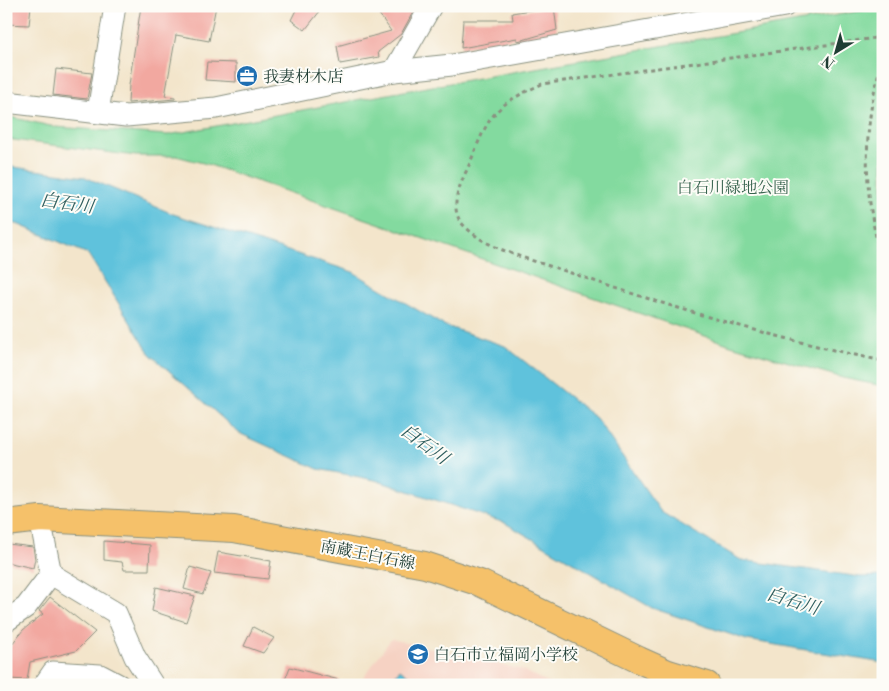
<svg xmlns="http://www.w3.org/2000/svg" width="889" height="691" viewBox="0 0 889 691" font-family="'Libre Bodoni','Noto Serif JP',serif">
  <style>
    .built { fill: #f6d2c3 }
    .green { fill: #83da9f; stroke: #518c6a }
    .water { fill: #5ec2dc; stroke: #3e8088 }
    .building { fill: #f2a8a0 }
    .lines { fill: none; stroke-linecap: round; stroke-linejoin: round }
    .minor-casing { stroke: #899180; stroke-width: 23 }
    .major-casing { stroke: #899180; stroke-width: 28 }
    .path { stroke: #899180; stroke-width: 3; stroke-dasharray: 4 4; stroke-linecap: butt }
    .minor { stroke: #fff; stroke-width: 21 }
    .major { stroke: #f5c16b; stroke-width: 26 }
    .labels { text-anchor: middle; stroke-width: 4; stroke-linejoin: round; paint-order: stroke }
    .poi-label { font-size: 16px; fill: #1f3d34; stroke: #fdfcf7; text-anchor: start }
    .park-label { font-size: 16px; fill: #38644f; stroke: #fdfcf7 }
    .street-label { font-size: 16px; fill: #1f3d34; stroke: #fdfcf7 }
    .water-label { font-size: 18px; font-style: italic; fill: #2f5e5e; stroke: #fdfcf7 }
  </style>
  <rect width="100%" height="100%" fill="#fdfcf7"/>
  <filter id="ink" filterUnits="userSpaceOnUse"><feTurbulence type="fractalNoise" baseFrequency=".02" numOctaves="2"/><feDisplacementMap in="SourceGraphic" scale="10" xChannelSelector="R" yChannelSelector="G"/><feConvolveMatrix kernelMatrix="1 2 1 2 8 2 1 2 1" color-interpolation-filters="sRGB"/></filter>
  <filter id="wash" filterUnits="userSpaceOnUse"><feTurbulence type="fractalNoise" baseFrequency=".0096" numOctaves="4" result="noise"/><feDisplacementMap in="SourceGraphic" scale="20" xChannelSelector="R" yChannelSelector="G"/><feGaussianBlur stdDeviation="1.12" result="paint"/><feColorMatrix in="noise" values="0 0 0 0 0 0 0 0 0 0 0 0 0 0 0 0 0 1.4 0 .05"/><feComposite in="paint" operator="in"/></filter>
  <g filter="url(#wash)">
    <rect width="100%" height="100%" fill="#f3e5cb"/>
    <polygon class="built" points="391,639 523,670 552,685 358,685"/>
    <polygon class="green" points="883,7 883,386 843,378 731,345 207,164 176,156 136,156 6,139 6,116 55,127 168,135 399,92"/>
    <g class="water">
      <polygon points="6,166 85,177 173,214 353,272 443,325 505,346 596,418 661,512 741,560 861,577 883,576 883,663 747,640 652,608 505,523 375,480 318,469 239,433 150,354 88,254 17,224 6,223"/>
      <polygon points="400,669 421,685 389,685"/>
    </g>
    <g id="blocks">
      <g class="building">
        <polygon points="6,6 31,6 29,25 6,24"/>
        <polygon points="141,6 185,10 186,6 216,6 209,41 176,35 165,96 175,97 175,99 128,103 129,85"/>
        <polygon points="298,6 324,6 305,30 291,20"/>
        <polygon points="389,6 406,6 412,14 401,34 378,52 379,57 340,64 337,46 391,31 379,14"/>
        <polygon points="554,6 557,30 526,39 517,41 517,38 461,48 463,20 513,20 512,13"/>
        <polygon points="207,62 236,63 236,82 205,80"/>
        <polygon points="56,69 92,73 87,99 53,95"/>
        <polygon points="104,541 150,545 149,570 124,570 122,562 104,560"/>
        <polygon points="8,544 33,547 35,559 33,568 6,562"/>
        <polygon points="218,552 271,561 268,579 214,573"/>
        <polygon points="190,567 211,573 203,594 184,589"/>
        <polygon points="156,587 195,596 186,622 152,611"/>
        <polygon points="50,597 95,632 76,651 30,662 27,680 9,679 8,649 23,630 43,614 39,611"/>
        <polygon points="253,627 274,638 263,653 244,646"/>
        <polygon points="290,667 339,680 338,685 283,685"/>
      </g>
    </g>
  </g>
  <g filter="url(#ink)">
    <use href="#blocks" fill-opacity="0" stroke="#899180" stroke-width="1"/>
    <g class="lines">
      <g class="minor-casing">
        <g id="minor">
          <polyline points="394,71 431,6"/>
          <polyline points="6,102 126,116 216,108 394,71 452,65 785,6"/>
          <polyline points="98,112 115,6"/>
          <polyline points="51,574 116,613 135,657 153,685"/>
          <polyline points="6,621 26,607 51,574 40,519"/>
          <polyline points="44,685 53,672 100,675 119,685"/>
        </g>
      </g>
      <g class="major-casing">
        <polyline id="major" points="6,523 40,519 234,529 425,565 480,583 639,660 668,673 707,685"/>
      </g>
      <g class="path">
        <path d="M883,37L542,84C493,106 489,115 470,163C463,179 451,200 458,217C461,225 472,233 479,238C504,254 542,263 571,273C672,308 778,339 883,361"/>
        <path d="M883,59C862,122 862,198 883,261"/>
      </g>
      <use href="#minor" class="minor"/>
      <use href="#major" class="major"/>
    </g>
  </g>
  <defs>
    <g id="office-disc" transform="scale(1.125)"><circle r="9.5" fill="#1f6fb2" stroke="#fdfcf7"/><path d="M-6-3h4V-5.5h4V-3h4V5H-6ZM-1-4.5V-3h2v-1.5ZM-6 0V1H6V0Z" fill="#fff"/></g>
    <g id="school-disc" transform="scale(1.125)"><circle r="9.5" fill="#1f6fb2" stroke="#fdfcf7"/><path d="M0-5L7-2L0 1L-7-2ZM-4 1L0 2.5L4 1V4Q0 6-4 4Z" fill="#fff"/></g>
  </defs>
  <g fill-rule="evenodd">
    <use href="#office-disc" x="247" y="76"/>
    <use href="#school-disc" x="418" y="654"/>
  </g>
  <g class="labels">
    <g class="poi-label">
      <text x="263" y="82">我妻材木店</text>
      <text x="434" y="660">白石市立福岡小学校</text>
    </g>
    <g class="park-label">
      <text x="733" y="193">白石川緑地公園</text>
    </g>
    <g class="street-label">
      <text transform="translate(368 554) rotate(11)" y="6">南蔵王白石線</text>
    </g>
    <g class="water-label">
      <text transform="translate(67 203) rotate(8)" y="6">白石川</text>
      <text transform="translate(425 444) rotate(36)" y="6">白石川</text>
      <text transform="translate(793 601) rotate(17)" y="6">白石川</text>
    </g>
  </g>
  <rect width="889" height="691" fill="none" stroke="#fdfcf7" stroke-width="25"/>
  <g transform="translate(836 52) rotate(217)" stroke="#fdfcf7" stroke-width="4" paint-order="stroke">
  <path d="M0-4L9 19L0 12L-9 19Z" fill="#1f3d34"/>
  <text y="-8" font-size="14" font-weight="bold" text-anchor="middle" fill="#1f3d34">N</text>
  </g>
</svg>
